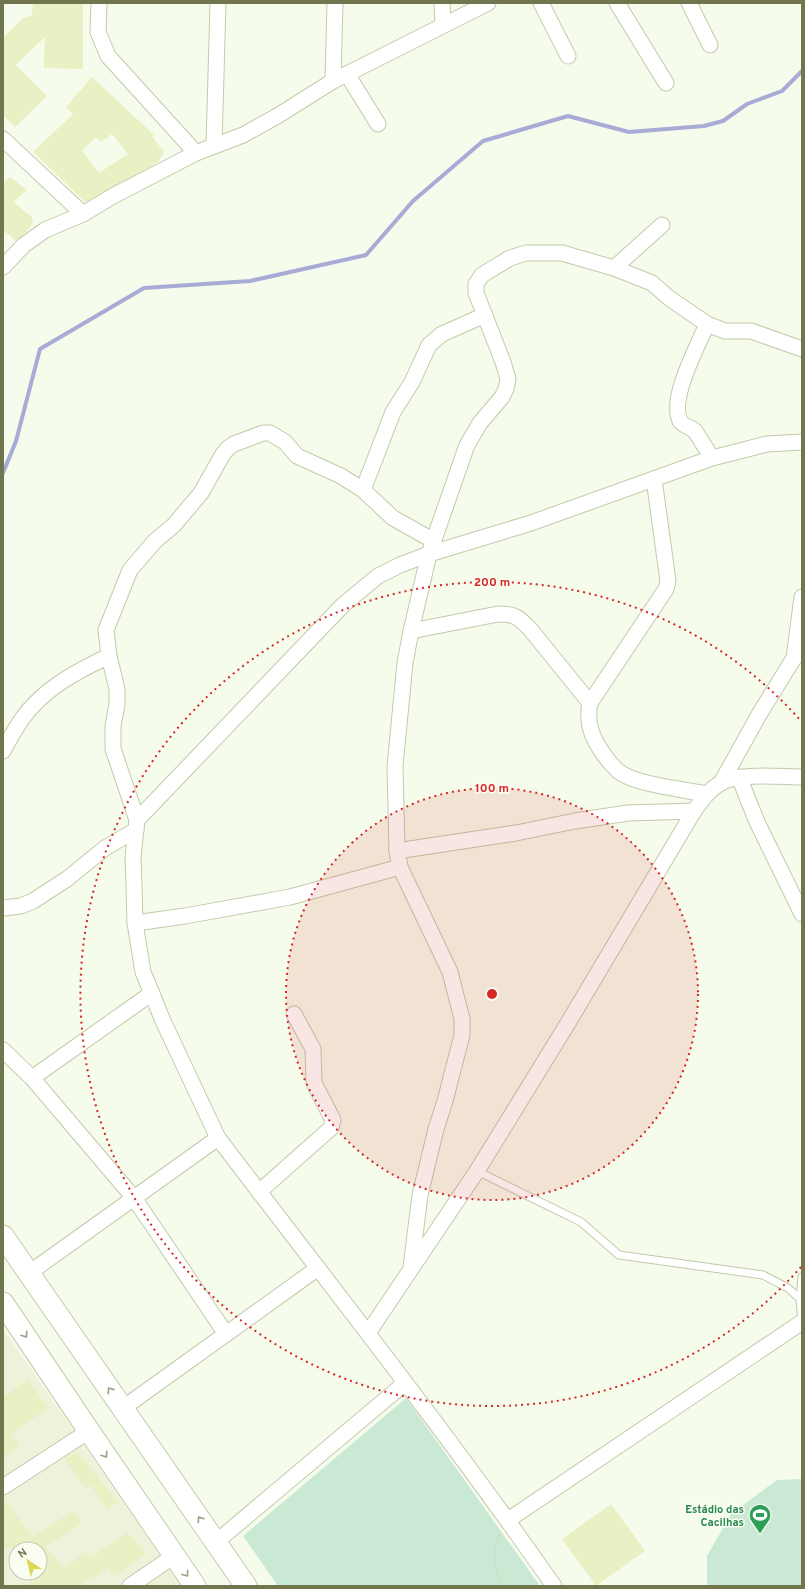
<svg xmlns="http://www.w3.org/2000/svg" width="805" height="1589" viewBox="0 0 805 1589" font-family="Overpass,sans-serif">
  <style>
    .residential { fill: #ecf3da; fill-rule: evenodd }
    .green { fill: #cae9d4 }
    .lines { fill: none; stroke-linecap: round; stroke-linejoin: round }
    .stream { stroke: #a7abd6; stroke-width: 4 }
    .building { fill: #e9f0c4; fill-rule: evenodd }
    .service-casing { stroke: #c4c9ab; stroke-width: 9 }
    .minor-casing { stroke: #c4c9ab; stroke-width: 17 }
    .secondary-casing { stroke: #c6ccaa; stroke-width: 23 }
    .path { stroke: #cfd5a7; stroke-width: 2.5; stroke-dasharray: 1 3; stroke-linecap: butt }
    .service { stroke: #fff; stroke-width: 7 }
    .minor { stroke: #fff; stroke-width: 15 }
    .secondary { stroke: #fff; stroke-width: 21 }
    .oneway { stroke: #9c9f84 }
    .ring { fill: none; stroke: #d62828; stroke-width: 2; stroke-dasharray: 2 4 }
    .labels { text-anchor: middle; stroke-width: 3; stroke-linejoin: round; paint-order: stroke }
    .leisure-label { font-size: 11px; font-weight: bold; fill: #27864d; stroke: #fafef2; text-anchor: end }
    .centre { fill: #d62828; stroke: #fafef2; stroke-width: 2 }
    .ring-label { font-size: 12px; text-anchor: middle; font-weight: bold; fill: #d62828; stroke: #fafef2; stroke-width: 3; stroke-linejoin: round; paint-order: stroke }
  </style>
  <rect width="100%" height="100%" fill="#f6fceb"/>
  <path class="residential" d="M3,1329L74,1431L181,1586H3ZM16,1549H40V1573H16Z"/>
  <g class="green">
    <polygon points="406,1398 540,1586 278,1586 243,1536"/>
    <polygon points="802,1479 802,1586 707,1586 707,1556 731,1514 777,1480"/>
  </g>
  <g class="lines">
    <polyline class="stream" points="3,473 16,441 40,349 144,288 250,281 366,255 413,201 483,141 568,116 629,132 704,126 723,121 747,104 782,91 802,71"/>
  </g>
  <g class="building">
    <polygon points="33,3 83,3 83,69 44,68 45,37 16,65 47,96 15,127 3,115 3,38 23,18 32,15"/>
    <path d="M92,77L154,135L152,136L164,152L159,161L150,167L86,202L81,198L33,152L73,114L66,107ZM112,134L128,154L99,173L82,150L96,138L101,142Z"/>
    <polygon points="10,177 27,190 13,202 32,217 33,223 26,232 16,241 3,230 3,183"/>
    <polygon points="28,1380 48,1408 11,1434 20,1446 3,1457 3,1397"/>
    <polygon points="77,1454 81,1456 118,1502 107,1510 91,1485 86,1489 65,1460 71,1455"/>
    <polygon points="3,1498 33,1537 73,1511 82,1523 46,1547 64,1568 86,1552 90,1558 128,1532 146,1554 114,1577 108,1568 92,1579 91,1577 79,1586 26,1586 36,1579 32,1573 40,1573 40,1549 3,1549"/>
    <polygon points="611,1504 645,1551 596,1586 562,1539"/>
  </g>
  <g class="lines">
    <g class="service-casing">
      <g id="service">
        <polyline points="477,1171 581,1222 619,1255 763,1275 788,1288 800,1299"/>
        <polyline points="802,1322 800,1299 802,1277"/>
      </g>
    </g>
    <g class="minor-casing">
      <g id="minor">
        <polyline points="99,3 98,32 108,56 196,153"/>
        <polyline points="442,3 443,25"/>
        <polyline points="541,3 568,56"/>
        <polyline points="617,3 666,83"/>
        <polyline points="689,3 710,45"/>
        <polyline points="347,74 378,124"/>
        <polyline points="333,81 335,3"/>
        <polyline points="3,139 83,214"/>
        <polyline points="214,146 218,3"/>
        <polyline points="3,267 24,245 45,230 83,214 113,196 196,153 243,135 279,115 333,81 488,3"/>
        <polyline points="614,268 662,225"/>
        <path d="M707,324C698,346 669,398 680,421C683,426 691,427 695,431L712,458"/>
        <path d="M654,479L668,581L666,589L590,703C587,717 590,732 597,744C603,754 609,763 618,771C635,785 683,789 706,794"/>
        <polyline points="363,490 393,412 412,382 429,345 442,334 485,315"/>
        <path d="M411,631L498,614C516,614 518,617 530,629L590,703"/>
        <polyline points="794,658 802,597"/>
        <path d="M3,751C9,740 15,729 22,719C43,689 77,671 109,656"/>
        <polyline points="739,777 757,822 802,914"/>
        <polyline points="721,783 760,713 794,658 802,651"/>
        <polyline points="137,820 113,749 113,726 117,704 117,689 109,656 106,630 130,570 155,541 174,525 201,493 223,454 228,448 234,444 263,433 270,433 285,442 297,456 341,476 363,490 393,518 434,541"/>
        <polyline points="397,851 516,833 575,821 628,813 694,811"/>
        <polyline points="3,908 21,906 33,901 67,879 105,848 136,830"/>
        <polyline points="135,923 185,916 290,897 400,867"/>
        <polyline points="3,1050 32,1078 134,1198 226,1334"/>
        <polyline points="32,1078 152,993"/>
        <polyline points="218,1138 163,1021 143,972 135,923 134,885 133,857 137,820 343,605 378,576 400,565 429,554 531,523 712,458 767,444 802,442"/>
        <polyline points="259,1192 331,1128 333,1120 314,1083 313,1049 294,1014"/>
        <polyline points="411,1267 420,1195 436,1129 445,1101 462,1035 462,1019 450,972 400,867 397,851 395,766 405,663 411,631 429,554 467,445 480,423 502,397 506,389 508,379 503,362 476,293 476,284 482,275 510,258 526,253 562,253 614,268 652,283 669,298 707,324 725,331 751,331 802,349"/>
        <path d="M29,1273L218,1138C331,1286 447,1433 554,1586"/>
        <path d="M368,1333L477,1171L568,1023L694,811C702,800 708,791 719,784C737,772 781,777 802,777"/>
        <polyline points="123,1408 318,1268"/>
        <polyline points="3,1487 89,1431"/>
        <polyline points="508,1520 802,1322"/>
        <polyline points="215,1543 405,1383"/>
        <polyline points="130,1586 174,1556"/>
      </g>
    </g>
    <g class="secondary-casing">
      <g id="secondary">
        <polyline points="3,1236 246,1586"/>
        <polyline points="3,1303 89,1431 195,1586"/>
      </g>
    </g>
    <path class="path" d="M500,1535C492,1552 495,1568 501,1586"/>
    <use href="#service" class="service"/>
    <use href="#minor" class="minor"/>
    <use href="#secondary" class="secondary"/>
  </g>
  <defs><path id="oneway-chevron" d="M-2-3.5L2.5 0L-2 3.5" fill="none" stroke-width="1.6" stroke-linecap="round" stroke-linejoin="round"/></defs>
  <g class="oneway">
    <use href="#oneway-chevron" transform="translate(25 1335) rotate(56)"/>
    <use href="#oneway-chevron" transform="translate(110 1390) rotate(-125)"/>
    <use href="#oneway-chevron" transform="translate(105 1455) rotate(56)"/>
    <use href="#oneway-chevron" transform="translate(200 1519) rotate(-124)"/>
    <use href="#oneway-chevron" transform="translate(186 1574) rotate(54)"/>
  </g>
  <circle cx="492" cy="994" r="206" fill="#d62828" fill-opacity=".12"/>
  <g class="ring">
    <circle cx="492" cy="994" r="206"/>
    <path d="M801 1267A412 412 0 1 1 801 721"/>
  </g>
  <defs>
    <g id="stadium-pin" transform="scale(1.15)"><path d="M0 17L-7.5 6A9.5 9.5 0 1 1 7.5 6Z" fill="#2e9e5b" stroke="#fafef2"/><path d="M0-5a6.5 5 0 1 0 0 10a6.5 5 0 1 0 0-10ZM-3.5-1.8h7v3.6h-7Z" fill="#fff"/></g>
  </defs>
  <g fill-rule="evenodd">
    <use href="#stadium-pin" x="760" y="1515"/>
  </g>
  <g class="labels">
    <g class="leisure-label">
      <text x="744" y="1513">Estádio das<tspan x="744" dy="13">Cacilhas</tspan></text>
    </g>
  </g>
  <circle cx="492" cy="994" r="6" class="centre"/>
  <g class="ring-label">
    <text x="492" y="586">200 m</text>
    <text x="492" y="792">100 m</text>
  </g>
  <rect width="805" height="1589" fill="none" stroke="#72764f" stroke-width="8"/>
  <g transform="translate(28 1561) rotate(325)"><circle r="19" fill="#fafef2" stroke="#c4c8b1"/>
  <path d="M0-3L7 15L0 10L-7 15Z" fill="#ddd958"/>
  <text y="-6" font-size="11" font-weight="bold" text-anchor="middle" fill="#72764f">N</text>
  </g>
</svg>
